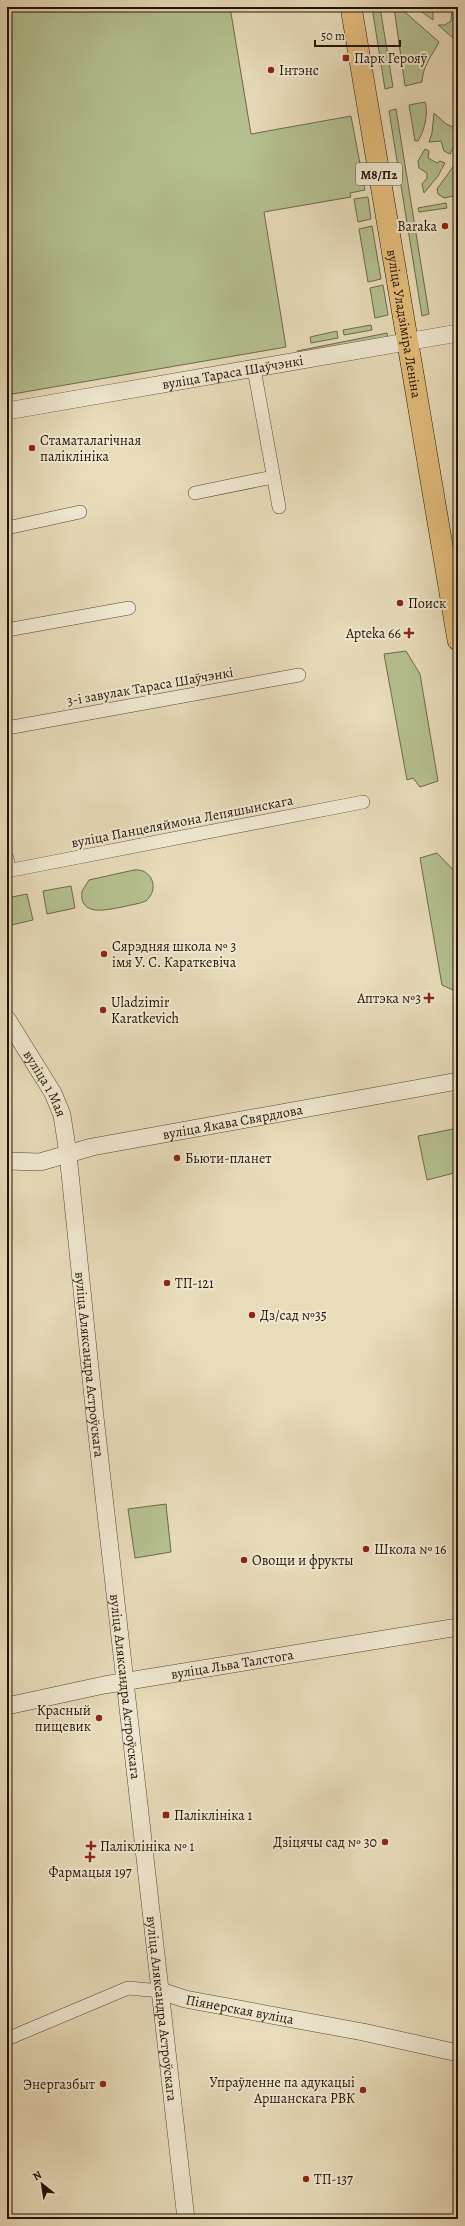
<svg xmlns="http://www.w3.org/2000/svg" width="465" height="2226" viewBox="0 0 465 2226" font-family="Alegreya,serif">
  <style>
    .green { fill: #b5c090; stroke: #6c694a }
    .water { fill: #98bcaa; stroke: #697867 }
    .lines { fill: none; stroke-linecap: round; stroke-linejoin: round }
    .minor-casing { stroke: #544431; stroke-width: 14 }
    .tertiary-casing { stroke: #544431; stroke-width: 18 }
    .primary-casing { stroke: #221203; stroke-width: 22 }
    .minor { stroke: #f0e8d2; stroke-width: 13 }
    .tertiary { stroke: #f0e8d2; stroke-width: 17 }
    .primary { stroke: #e4be7d; stroke-width: 21 }
    .poi-dot { fill: #8f2418; stroke: #f0e8d2; stroke-width: 1.5 }
    .labels { text-anchor: middle; stroke-width: 4; stroke-linejoin: round; paint-order: stroke }
    .shield { fill: #f0e8d2; stroke: #605241; stroke-width: 1 }
    .shield-label { font-size: 13px; font-weight: bold; fill: #221203 }
    .poi-label { font-size: 14px; fill: #221203; stroke: #f0e8d2; text-anchor: start }
    .street-label { font-size: 14px; fill: #221203; stroke: #f0e8d2 }
  </style>
  <rect width="100%" height="100%" fill="#e8dcba"/>
  <filter id="stains"><feTurbulence type="fractalNoise" baseFrequency=".005" numOctaves="4"/><feColorMatrix values="0 0 0 0 .2 0 0 0 0 .09 0 0 0 0 .02 0 0 0 .5 -.17"/></filter>
  <radialGradient id="worn" r=".72"><stop offset=".6" stop-color="#630" stop-opacity="0"/><stop offset="1" stop-color="#630" stop-opacity=".3"/></radialGradient>
  <g class="green">
    <polygon points="7,7 230,7 251,134 351,116 365,190 350,193 351,197 264,212 286,347 7,395"/>
    <polygon points="372,7 380,7 393,87 385,89"/>
    <path d="M394,7H399L439,42C432,56 423,65 422,82L405,86Z"/>
    <polygon points="419,7 437,7 433,13 433,20 418,9"/>
    <polygon points="452,9 458,14 458,36 453,38 438,25 445,25 451,21"/>
    <path d="M425,102C429,112 424,132 418,141H415L409,105Z"/>
    <polygon points="396,109 429,314 422,316 389,111"/>
    <polygon points="434,113 446,124 458,129 458,138 450,154 444,151 441,141 429,142 432,133"/>
    <polygon points="425,149 429,151 428,158 437,163 440,161 445,163 438,176 424,193 422,184 427,178 427,173 419,168 418,161"/>
    <polygon points="458,160 458,195 444,198 438,194 437,189"/>
    <polygon points="368,197 371,219 358,222 354,199"/>
    <polygon points="446,203 447,208 419,212 418,208"/>
    <polygon points="372,226 381,279 368,282 359,229"/>
    <polygon points="383,285 388,315 375,318 370,288"/>
    <polygon points="371,325 372,330 344,335 343,330"/>
    <polygon points="337,331 338,338 311,343 310,337"/>
    <polygon points="387,333 388,339 298,357 297,351"/>
    <polygon points="406,651 420,674 438,781 420,787 413,778 407,780 384,654"/>
    <polygon points="437,853 457,874 458,882 458,988 453,990 442,985 420,858"/>
    <path d="M134,870C152,868 160,889 146,901C139,904 130,905 122,907C106,910 79,917 82,891L89,880Z"/>
    <polygon points="71,886 75,908 47,914 43,891"/>
    <polygon points="27,894 33,920 7,926 7,898"/>
    <polygon points="458,1128 458,1172 427,1180 418,1136"/>
    <polygon points="166,1504 171,1552 135,1558 128,1509"/>
  </g>
  <polygon class="water" points="458,77 458,95 455,92 453,85"/>
  <g class="lines">
    <g class="minor-casing">
      <g id="minor">
        <polyline points="254,369 279,507"/>
        <polyline points="195,493 273,477"/>
        <polyline points="7,528 80,512"/>
        <polyline points="7,630 129,608"/>
        <polyline points="7,728 299,675"/>
        <polyline points="7,858 9,870"/>
        <polyline points="7,871 363,802"/>
        <polyline points="7,2039 128,1988 161,1991"/>
      </g>
    </g>
    <g class="tertiary-casing">
      <g id="tertiary">
        <path id="s1" d="M7,411L458,333"/>
        <path id="s2" d="M7,1019L53,1093L62,1115L68,1154L95,1417L186,2219"/>
        <path id="s3" d="M7,1161L40,1162L92,1147L458,1081"/>
        <path id="s4" d="M7,1706L104,1685L458,1627"/>
        <path id="s5" d="M161,1991L185,1999L363,2032L458,2053"/>
      </g>
    </g>
    <g class="primary-casing">
      <g id="primary">
        <path id="s6" d="M351,7L458,640"/>
      </g>
    </g>
    <use href="#minor" class="minor"/>
    <use href="#tertiary" class="tertiary"/>
    <use href="#primary" class="primary"/>
  </g>
  <g class="poi-dot">
    <rect x="342" y="54" width="8" height="8" rx="2"/>
    <circle cx="271" cy="70" r="4"/>
    <circle cx="445" cy="226" r="4"/>
    <circle cx="32" cy="448" r="4"/>
    <circle cx="400" cy="603" r="4"/>
    <path d="M407 627h4v4h4v4h-4v4h-4v-4h-4v-4h4z"/>
    <circle cx="104" cy="954" r="4"/>
    <path d="M427 992h4v4h4v4h-4v4h-4v-4h-4v-4h4z"/>
    <circle cx="103" cy="1010" r="4"/>
    <circle cx="177" cy="1158" r="4"/>
    <circle cx="167" cy="1283" r="4"/>
    <circle cx="252" cy="1315" r="4"/>
    <circle cx="366" cy="1549" r="4"/>
    <circle cx="244" cy="1560" r="4"/>
    <circle cx="99" cy="1718" r="4"/>
    <rect x="162" y="1811" width="8" height="8" rx="2"/>
    <circle cx="385" cy="1842" r="4"/>
    <path d="M89 1840h4v4h4v4h-4v4h-4v-4h-4v-4h4z"/>
    <path d="M88 1851h4v4h4v4h-4v4h-4v-4h-4v-4h4z"/>
    <circle cx="103" cy="2084" r="4"/>
    <circle cx="363" cy="2090" r="4"/>
    <circle cx="306" cy="2179" r="4"/>
  </g>
  <g class="labels">
    <rect class="shield" x="356" y="163" width="46" height="22" rx="3"/>
    <g class="shield-label">
      <text x="379" y="179">М8/П2</text>
    </g>
    <g class="poi-label">
      <text x="354" y="63">Парк Герояў</text>
      <text x="279" y="75">Інтэнс</text>
      <text x="437" y="231" text-anchor="end">Baraka</text>
      <text x="40" y="445">Стаматалагічная<tspan x="40" dy="16">паліклініка</tspan></text>
      <text x="408" y="608">Поиск</text>
      <text x="401" y="638" text-anchor="end">Apteka 66</text>
      <text x="112" y="951">Сярэдняя школа № 3<tspan x="112" dy="16">імя У. С. Караткевіча</tspan></text>
      <text x="421" y="1003" text-anchor="end">Аптэка №3</text>
      <text x="111" y="1007">Uladzimir<tspan x="111" dy="16">Karatkevich</tspan></text>
      <text x="185" y="1163">Бьюти-планет</text>
      <text x="175" y="1288">ТП-121</text>
      <text x="260" y="1320">Дз/сад №35</text>
      <text x="374" y="1554">Школа № 16</text>
      <text x="252" y="1565">Овощи и фрукты</text>
      <text x="91" y="1715" text-anchor="end">Красный<tspan x="91" dy="16">пищевик</tspan></text>
      <text x="174" y="1820">Паліклініка 1</text>
      <text x="377" y="1847" text-anchor="end">Дзіцячы сад № 30</text>
      <text x="100" y="1851">Паліклініка № 1</text>
      <text x="90" y="1877" text-anchor="middle">Фармацыя 197</text>
      <text x="355" y="2087" text-anchor="end">Упраўленне па адукацыі<tspan x="355" dy="16">Аршанскага РВК</tspan></text>
      <text x="95" y="2089" text-anchor="end">Энергазбыт</text>
      <text x="314" y="2184">ТП-137</text>
    </g>
    <g class="street-label">
      <text dy="5" stroke="none"><textPath href="#s6" startOffset="321">вуліца Уладзіміра Леніна</textPath></text>
      <text dy="5" stroke="none"><textPath href="#s1" startOffset="229">вуліца Тараса Шаўчэнкі</textPath></text>
      <text transform="translate(150 686) rotate(-10)" y="5">3-і завулак Тараса Шаўчэнкі</text>
      <text transform="translate(182 821) rotate(-11)" y="5">вуліца Панцеляймона Лепяшынскага</text>
      <text dy="5" stroke="none"><textPath href="#s2" startOffset="75">вуліца 1 Мая</textPath></text>
      <text dy="5" stroke="none"><textPath href="#s3" startOffset="230">вуліца Якава Свярдлова</textPath></text>
      <text dy="5" stroke="none"><textPath href="#s2" startOffset="362">вуліца Аляксандра Астроўскага</textPath></text>
      <text dy="5" stroke="none"><textPath href="#s4" startOffset="229">вуліца Льва Талстога</textPath></text>
      <text dy="5" stroke="none"><textPath href="#s2" startOffset="686">вуліца Аляксандра Астроўскага</textPath></text>
      <text dy="5" stroke="none"><textPath href="#s2" startOffset="1010">вуліца Аляксандра Астроўскага</textPath></text>
      <text dy="5" stroke="none"><textPath href="#s5" startOffset="81">Піянерская вуліца</textPath></text>
    </g>
  </g>
  <rect width="465" height="2226" fill="none" stroke="#e8dcba" stroke-width="24"/>
  <rect x="8" y="8" width="449" height="2210" fill="none" stroke="#221203" stroke-width="2"/>
  <rect x="12" y="12" width="441" height="2202" fill="none" stroke="#221203"/>
  <g transform="translate(42 2184) rotate(330)" stroke="#f0e8d2" stroke-width="3" paint-order="stroke">
  <path d="M0-3L7 15L0 10L-7 15Z" fill="#221203"/>
  <text y="-6" font-size="11" font-weight="bold" text-anchor="middle" fill="#221203">N</text>
  </g>
  <path d="M315 40v6h85v-6" fill="none" stroke="#221203" stroke-width="2"/>
  <text x="321" y="40" font-size="12" fill="#221203" stroke="#f0e8d2" stroke-width="3" paint-order="stroke">50 m</text>
  <rect width="100%" height="100%" filter="url(#stains)"/>
  <rect width="100%" height="100%" fill="url(#worn)"/>
</svg>
